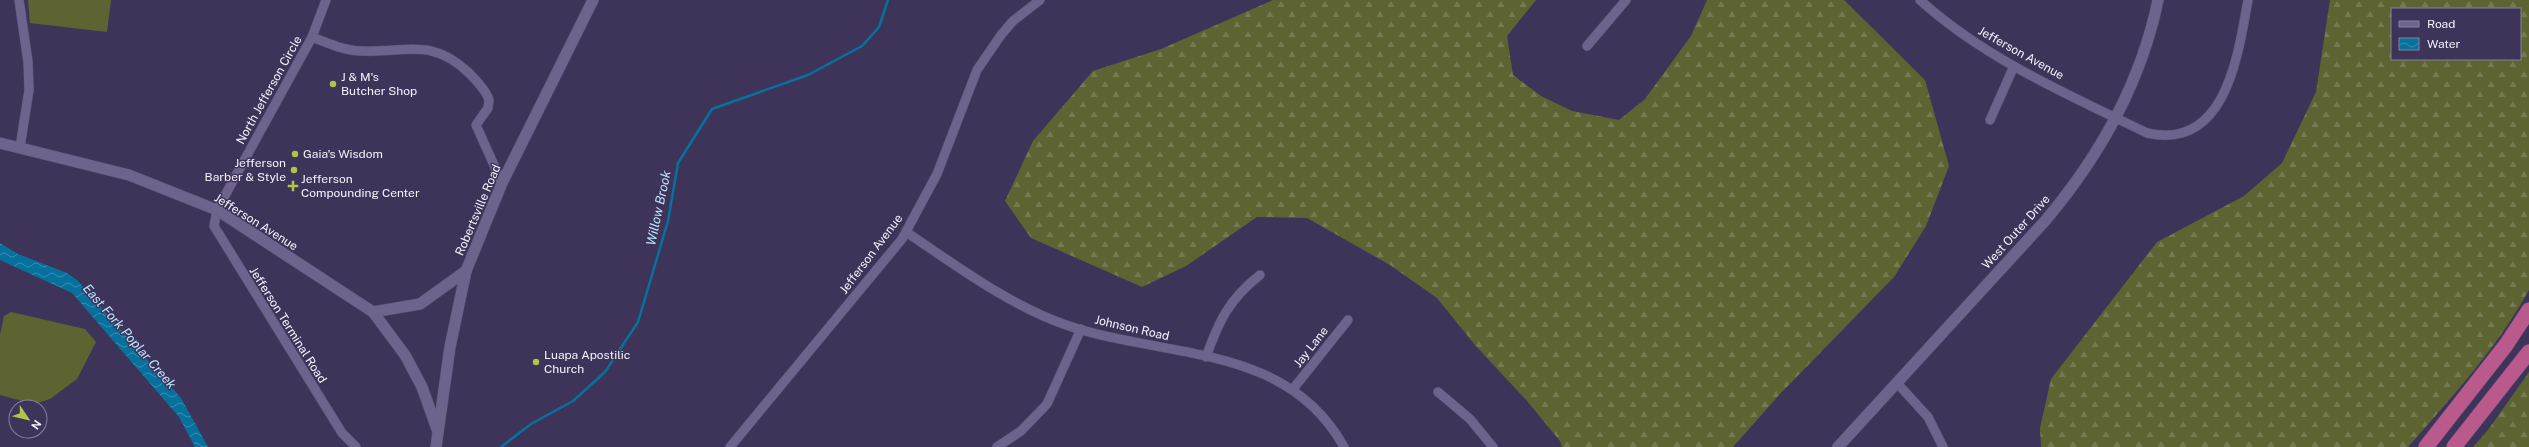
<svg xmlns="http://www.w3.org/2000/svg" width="2529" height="447" viewBox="0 0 2529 447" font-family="'Public Sans',sans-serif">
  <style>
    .forest { fill: url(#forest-firs); fill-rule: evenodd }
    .pitch { fill: #5d6431 }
    .water { fill: url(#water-waves) }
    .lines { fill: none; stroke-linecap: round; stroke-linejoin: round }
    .stream { stroke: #07719d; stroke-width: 2.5 }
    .minor-casing { stroke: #574e6c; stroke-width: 10 }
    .tertiary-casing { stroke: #574e6c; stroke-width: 12 }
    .trunk-casing { stroke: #574e6c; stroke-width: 16 }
    .minor { stroke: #6d638d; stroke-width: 9 }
    .tertiary { stroke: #6d638d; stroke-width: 11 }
    .trunk { stroke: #ba5a8c; stroke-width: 15 }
    .poi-dot { fill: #b5c24a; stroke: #3e345a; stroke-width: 1.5 }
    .labels { text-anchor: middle; stroke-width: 3; stroke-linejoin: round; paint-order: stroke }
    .street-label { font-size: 12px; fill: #f4f2fc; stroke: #3e345a }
    .poi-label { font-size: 12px; fill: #f4f2fc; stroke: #3e345a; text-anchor: start }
    .water-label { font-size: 13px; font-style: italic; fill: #bbe4fd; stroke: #3e345a }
  </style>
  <defs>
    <pattern id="forest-firs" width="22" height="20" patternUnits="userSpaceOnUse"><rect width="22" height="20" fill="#5d6431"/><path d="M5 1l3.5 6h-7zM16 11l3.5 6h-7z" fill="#757b50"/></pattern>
    <pattern id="water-waves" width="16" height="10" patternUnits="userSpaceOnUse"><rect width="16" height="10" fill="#07719d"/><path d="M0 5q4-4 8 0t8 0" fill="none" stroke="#388db0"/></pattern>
  </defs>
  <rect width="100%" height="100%" fill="#3e345a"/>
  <g class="forest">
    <polygon points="1273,0 1536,0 1507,36 1513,75 1541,96 1572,111 1619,120 1645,99 1691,36 1707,0 1844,0 1925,80 1949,166 1926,226 1894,277 1779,395 1733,447 1562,447 1560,441 1527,401 1475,345 1437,298 1390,265 1307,218 1257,217 1186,266 1142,287 1031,238 1005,201 1033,141 1093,71 1161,49"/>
    <path d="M2330,0H2529V290C2497,348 2452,397 2408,447H2041L2040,428L2051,379L2157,242L2244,196L2282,163L2316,92ZM2392,9H2520V59H2392Z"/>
    <polygon points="2529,372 2529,447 2473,447 2488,430"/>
  </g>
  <g class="pitch">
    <polygon points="28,0 111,0 107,32 30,23"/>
    <polygon points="11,312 85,329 96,342 77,379 50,399 34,404 0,395 0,334 4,316"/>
  </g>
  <polygon class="water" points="0,243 18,254 67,273 77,280 181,398 208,447 195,447 179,417 72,293 0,260"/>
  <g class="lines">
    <polyline class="stream" points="501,447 531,424 573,401 605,372 638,322 668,221 678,163 712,109 808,75 862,46 879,27 888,0"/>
    <g class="minor-casing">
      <g id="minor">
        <polyline points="19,0 28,62 29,90 20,147"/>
        <polyline points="326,0 312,37 217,210 214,226 342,433 356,447"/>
        <path d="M1920,0C1985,59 2069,95 2147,133C2226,151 2238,55 2248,0"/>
        <path d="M312,37C328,43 344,51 362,51C406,53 431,37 469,73C476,80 486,90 489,100L488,108L476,125L502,183"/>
        <polyline points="1587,46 1626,0"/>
        <polyline points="1990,120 2014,66"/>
        <path d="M906,232C957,266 1007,304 1066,325C1164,359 1286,342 1344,447"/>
        <path d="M1206,357C1219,321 1229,299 1260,275"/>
        <polyline points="1897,383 1928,417 1943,447"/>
        <polyline points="1293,389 1348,320"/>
        <polyline points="1438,392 1470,419 1493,447"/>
        <polyline points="730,447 902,239 937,174 977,70 1001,35 1013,21 1040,0"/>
        <polyline points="997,447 1021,431 1047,404 1081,329"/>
      </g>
    </g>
    <g class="tertiary-casing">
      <g id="tertiary">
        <polyline points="0,143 129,175 217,210 373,312 405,355 422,387 438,432"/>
        <polyline points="373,312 420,304 466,271"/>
        <polyline points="436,447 450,347 466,271 502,183 593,0"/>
        <path d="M1838,447L2045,221C2099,157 2141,83 2158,0"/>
      </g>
    </g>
    <g class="trunk-casing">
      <g id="trunk">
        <polyline points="2426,447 2506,345 2529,310"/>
        <polyline points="2454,447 2529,352"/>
      </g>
    </g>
    <use href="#minor" class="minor"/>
    <use href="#tertiary" class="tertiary"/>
    <use href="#trunk" class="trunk"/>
  </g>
  <g class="poi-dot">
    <circle cx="333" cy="84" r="4"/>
    <circle cx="295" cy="154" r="4"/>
    <circle cx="294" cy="170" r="4"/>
    <path d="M291 180h4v4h4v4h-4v4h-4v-4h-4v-4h4z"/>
    <circle cx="536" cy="362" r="4"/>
  </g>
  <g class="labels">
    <g class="street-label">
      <text transform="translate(2021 53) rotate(29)" y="4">Jefferson Avenue</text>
      <text transform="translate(269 90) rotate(-61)" y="4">North Jefferson Circle</text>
      <text transform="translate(478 210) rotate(-67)" y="4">Robertsville Road</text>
      <text transform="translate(256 222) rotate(32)" y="4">Jefferson Avenue</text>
      <text transform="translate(2016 232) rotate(-48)" y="4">West Outer Drive</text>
      <text transform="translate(871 254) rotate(-53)" y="4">Jefferson Avenue</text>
      <text transform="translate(288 325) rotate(58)" y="4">Jefferson Terminal Road</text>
      <text transform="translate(1132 328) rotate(13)" y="4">Johnson Road</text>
      <text transform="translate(1311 347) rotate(-52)" y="4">Jay Lane</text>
    </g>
    <g class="poi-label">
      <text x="341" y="81">J &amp; M's<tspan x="341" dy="14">Butcher Shop</tspan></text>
      <text x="303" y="158">Gaia's Wisdom</text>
      <text x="286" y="167" text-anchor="end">Jefferson<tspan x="286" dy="14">Barber &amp; Style</tspan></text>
      <text x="301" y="183">Jefferson<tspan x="301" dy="14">Compounding Center</tspan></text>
      <text x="544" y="359">Luapa Apostilic<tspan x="544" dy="14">Church</tspan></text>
    </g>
    <g class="water-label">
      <text transform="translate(658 208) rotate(-78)" y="5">Willow Brook</text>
      <text transform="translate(130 336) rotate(49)" y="5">East Fork Poplar Creek</text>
    </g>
  </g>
  <rect x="2391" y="8" width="130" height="52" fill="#3e345a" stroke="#87809b"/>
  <rect x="2399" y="21" width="20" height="6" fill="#6d638d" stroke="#87809b"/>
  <text x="2427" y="28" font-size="12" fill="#f4f2fc">Road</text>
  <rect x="2399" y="38" width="20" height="12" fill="url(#water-waves)" stroke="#87809b"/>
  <text x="2427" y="48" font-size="12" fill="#f4f2fc">Water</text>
  <g transform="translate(28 419) rotate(125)"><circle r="19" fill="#3e345a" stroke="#87809b"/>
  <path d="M0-3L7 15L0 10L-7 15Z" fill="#b5c24a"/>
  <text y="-6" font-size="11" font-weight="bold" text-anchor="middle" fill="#f4f2fc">N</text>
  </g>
</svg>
